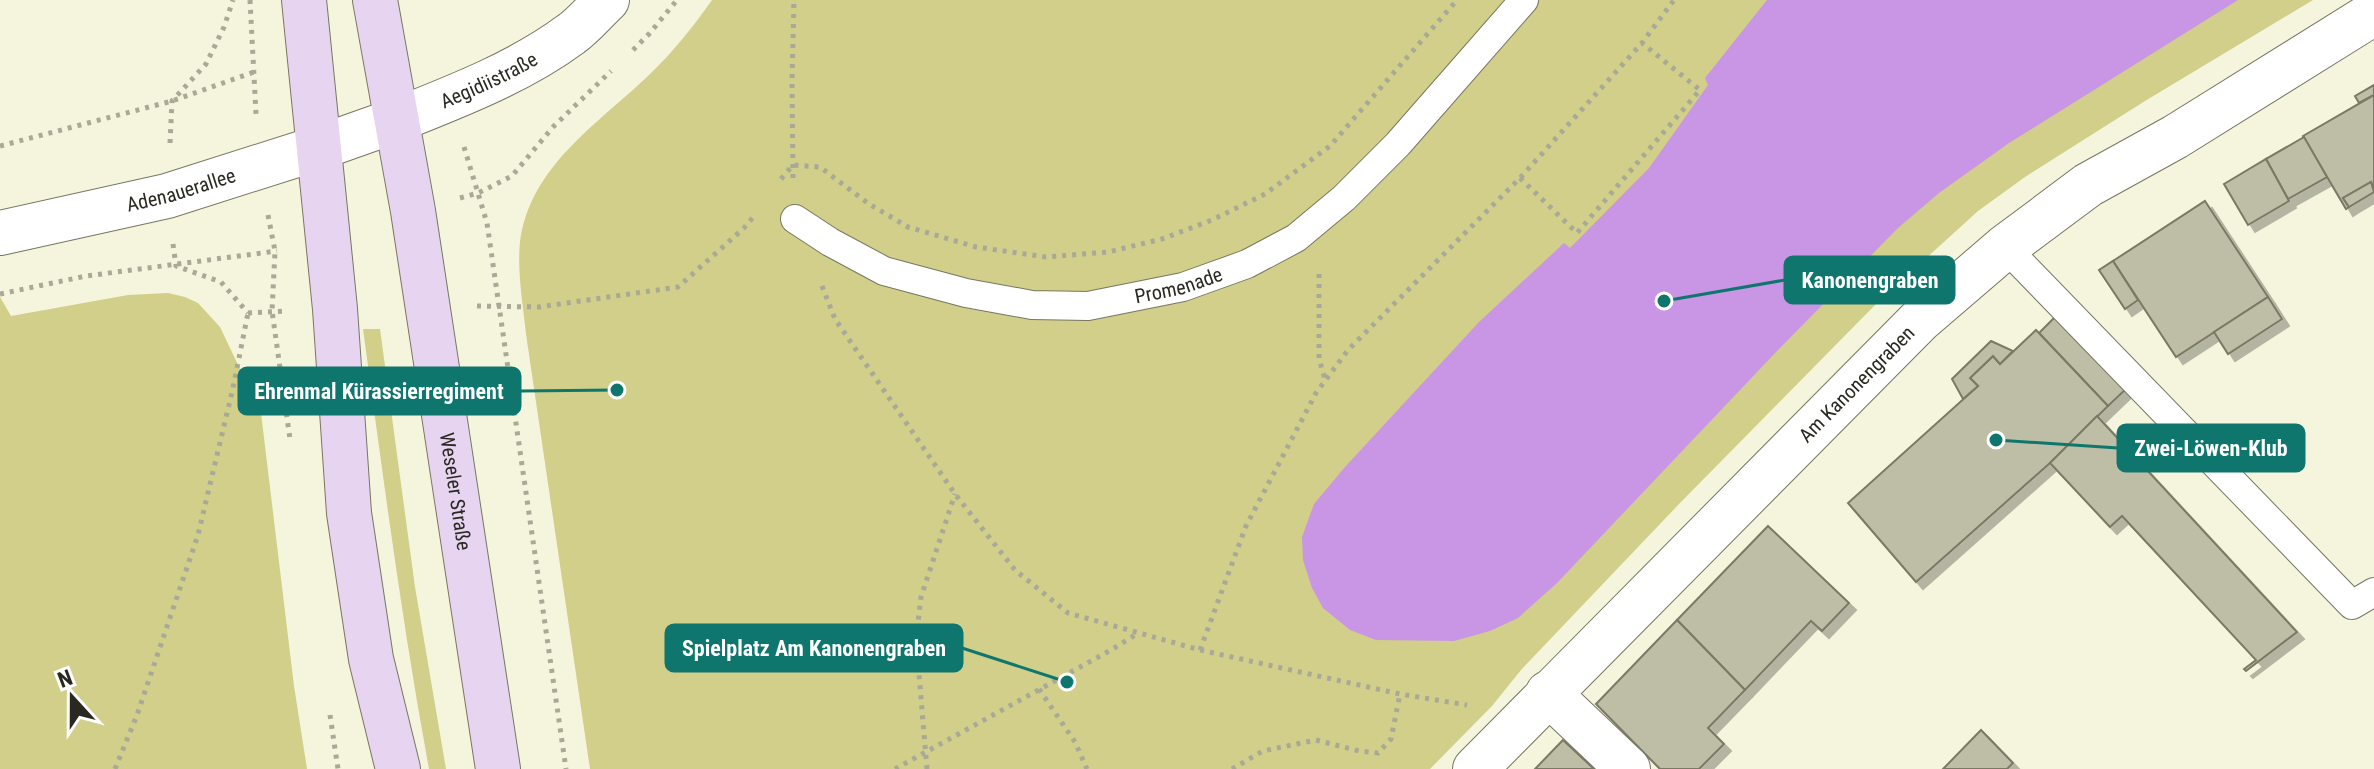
<svg xmlns="http://www.w3.org/2000/svg" width="2374" height="769" viewBox="0 0 2374 769" font-family="'Roboto Condensed',sans-serif">
  <style>
    .green { fill: #d1cf89 }
    .water { fill: #c896e5 }
    .building { fill: #bebea7; stroke: #7a7964; stroke-width: 2; filter: url(#shadow) }
    .lines { fill: none; stroke-linecap: round; stroke-linejoin: round }
    .service-casing { stroke: #777762; stroke-width: 30 }
    .minor-casing { stroke: #777762; stroke-width: 46 }
    .tertiary-casing { stroke: #777762; stroke-width: 46 }
    .secondary-casing { stroke: #777762; stroke-width: 46 }
    .path { stroke: #a9a997; stroke-width: 5; stroke-dasharray: 4 6; stroke-linecap: butt }
    .service { stroke: #fff; stroke-width: 28 }
    .minor { stroke: #fff; stroke-width: 44 }
    .tertiary { stroke: #fff; stroke-width: 44 }
    .secondary { stroke: #e6d4f0; stroke-width: 44 }
    .labels { text-anchor: middle; stroke-width: 7; stroke-linejoin: round; paint-order: stroke }
    .street-label { font-size: 20px; fill: #2a2921; stroke: #fff }
    .leader { fill: none; stroke: #0f766e; stroke-width: 3 }
    .callout-dot { fill: #0f766e; stroke: #fff; stroke-width: 3 }
    .callout { fill: #0f766e; stroke: #0f766e; stroke-width: 3 }
    .callout-label { font-size: 22px; text-anchor: middle; font-weight: bold; fill: #fff }
  </style>
  <defs>
    <filter id="shadow"><feDropShadow dx="7" dy="7" stdDeviation="0" flood-color="#0004"/></filter>
  </defs>
  <rect width="100%" height="100%" fill="#f5f5dd"/>
  <g class="green">
    <path d="M712,0H2313L2145,101L2025,177L1978,211L1879,301L1679,504L1521,670L1492,706L1430,769H590L526,334C523,304 517,272 520,242C530,166 598,124 649,75C673,52 693,27 712,0Z"/>
    <polygon points="168,293 185,297 198,303 220,327 261,413 294,686 307,769 0,769 0,297 11,316 128,295"/>
    <path d="M363,329H380L415,587L446,769H429C402,623 383,476 363,329Z"/>
  </g>
  <polygon class="water" points="1767,0 2238,0 2009,143 1939,193 1898,228 1777,351 1557,583 1518,618 1490,631 1454,641 1376,640 1350,630 1323,608 1312,588 1303,560 1302,537 1314,504 1345,467 1479,322 1564,243 1570,248 1649,168 1708,85 1705,78"/>
  <g class="building">
    <polygon points="2374,85 2374,95 2359,103 2355,96"/>
    <polygon points="2374,95 2374,188 2371,182 2343,198 2349,207 2346,209 2303,136"/>
    <polygon points="2304,137 2327,177 2288,199 2266,159"/>
    <polygon points="2266,159 2289,201 2248,225 2224,184"/>
    <polygon points="2371,182 2374,192 2349,207 2343,198"/>
    <polygon points="2205,201 2268,297 2176,357 2113,261"/>
    <polygon points="2113,261 2138,300 2125,309 2099,270"/>
    <polygon points="2268,297 2282,319 2228,354 2214,332"/>
    <polygon points="2057,315 2127,388 2108,406 2039,333"/>
    <polygon points="2036,330 2108,406 2050,463 1916,582 1848,503 1978,386 1970,378 1993,356 2000,364"/>
    <polygon points="1991,341 2013,351 2000,364 1993,356 1970,378 1978,386 1963,399 1952,379"/>
    <polygon points="2097,416 2297,632 2246,671 2244,669 2256,660 2122,516 2110,527 2050,463"/>
    <polygon points="1768,526 1849,603 1822,631 1811,621 1745,690 1677,620"/>
    <polygon points="1677,620 1745,690 1708,728 1724,744 1699,769 1660,769 1596,704"/>
    <polygon points="1981,730 2013,763 2007,769 1943,769"/>
    <polygon points="1563,740 1594,769 1535,769"/>
  </g>
  <g class="lines">
    <g class="service-casing">
      <g id="service">
        <path id="s1" d="M795,219L830,242L884,271L966,293L1032,305L1088,306L1183,287L1247,264L1296,238L1344,198L1398,144L1524,0"/>
        <polyline points="2005,247 2352,605 2374,592"/>
      </g>
    </g>
    <g class="minor-casing">
      <g id="minor">
        <path id="s2" d="M397,120C455,97 520,72 571,34C584,25 595,11 607,0"/>
        <polyline points="1548,693 1628,769"/>
        <path id="s3" d="M1475,769L1920,320L2005,247L2088,185L2175,137L2374,13"/>
      </g>
    </g>
    <g class="tertiary-casing">
      <g id="tertiary">
        <path id="s4" d="M0,233L167,196L318,148L397,120"/>
      </g>
    </g>
    <g class="secondary-casing">
      <g id="secondary">
        <polyline points="304,0 335,309 349,513 371,659 398,769"/>
        <path id="s5" d="M375,0L413,211L498,769"/>
      </g>
    </g>
    <g class="path">
      <polyline points="250,0 256,114"/>
      <polyline points="633,50 649,34 677,0"/>
      <polyline points="170,143 172,101 206,64 224,27 233,0"/>
      <polyline points="0,146 172,101 254,72"/>
      <polyline points="464,147 487,223 566,769"/>
      <polyline points="793,178 792,81 794,0"/>
      <polyline points="1520,178 1577,233 1700,90 1642,43"/>
      <polyline points="781,179 793,165 820,167 869,204 908,227 976,247 1046,257 1108,252 1162,239 1212,220 1265,194 1330,146 1457,0"/>
      <polyline points="460,198 478,193 512,176 553,127 611,71"/>
      <polyline points="268,215 275,251 272,311 290,439"/>
      <polyline points="173,244 176,266 221,282 248,313"/>
      <polyline points="1319,274 1319,359 1325,379"/>
      <polyline points="822,286 835,319 955,494 1015,570 1068,613 1200,650 1400,694 1467,705"/>
      <polyline points="0,294 86,276 277,251"/>
      <polyline points="477,306 539,307 678,287 744,228 754,216"/>
      <polyline points="248,313 287,311"/>
      <polyline points="1200,650 1246,526 1316,393 1348,350 1520,178 1642,43 1674,0"/>
      <polyline points="1039,689 1075,742 1087,769"/>
      <polyline points="330,715 338,769"/>
      <polyline points="115,769 137,715 198,535 233,388 248,313"/>
      <polyline points="895,769 1111,650 1137,634"/>
      <polyline points="927,769 916,639 921,597 955,494"/>
      <polyline points="1232,769 1263,751 1316,740 1359,751 1378,753 1391,739 1400,694"/>
    </g>
    <use href="#service" class="service"/>
    <use href="#minor" class="minor"/>
    <use href="#tertiary" class="tertiary"/>
    <use href="#secondary" class="secondary"/>
  </g>
  <g class="labels">
    <g class="street-label">
      <text dy="7" stroke="none"><textPath href="#s2" startOffset="100">Aegidiistraße</textPath></text>
      <text dy="7" stroke="none"><textPath href="#s4" startOffset="186">Adenauerallee</textPath></text>
      <text dy="7" stroke="none"><textPath href="#s1" startOffset="404">Promenade</textPath></text>
      <text dy="7" stroke="none"><textPath href="#s3" startOffset="542">Am Kanonengraben</textPath></text>
      <text dy="7" stroke="none"><textPath href="#s5" startOffset="498">Weseler Straße</textPath></text>
    </g>
  </g>
  <path class="leader" d="M1664 301L1785 280M617 390L520 391M1996 440L2118 448M1067 682L962 648"/>
  <g class="callout-dot">
    <circle cx="1664" cy="301" r="8"/>
    <circle cx="617" cy="390" r="8"/>
    <circle cx="1996" cy="440" r="8"/>
    <circle cx="1067" cy="682" r="8"/>
  </g>
  <g class="callout">
    <rect x="1785" y="257" width="169" height="46" rx="8"/>
    <rect x="239" y="368" width="281" height="46" rx="8"/>
    <rect x="2118" y="425" width="186" height="46" rx="8"/>
    <rect x="666" y="625" width="296" height="46" rx="8"/>
  </g>
  <g class="callout-label">
    <text x="1870" y="288">Kanonengraben</text>
    <text x="379" y="399">Ehrenmal Kürassierregiment</text>
    <text x="2211" y="456">Zwei-Löwen-Klub</text>
    <text x="814" y="656">Spielplatz Am Kanonengraben</text>
  </g>
  <g transform="translate(72 697) rotate(339)" stroke="#ffffff" stroke-width="6" paint-order="stroke">
  <path d="M0-6L14 30L0 20L-14 30Z" fill="#2a2921"/>
  <text y="-12" font-size="22" font-weight="bold" text-anchor="middle" fill="#2a2921">N</text>
  </g>
</svg>
